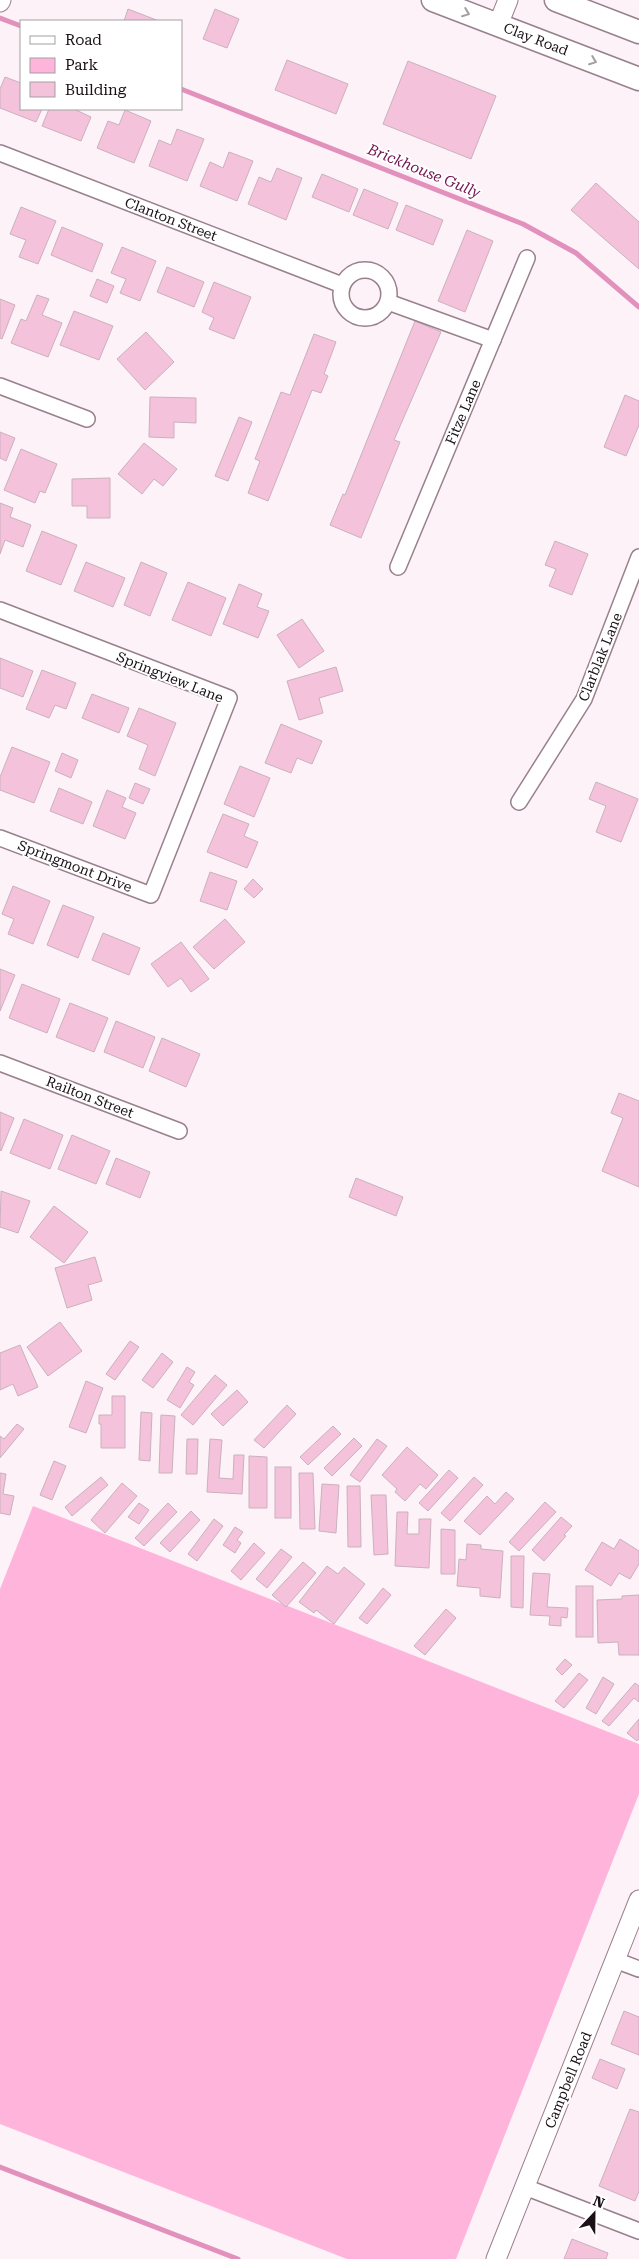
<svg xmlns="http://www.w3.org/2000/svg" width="639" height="2259" viewBox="0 0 639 2259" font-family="'Roboto Serif',serif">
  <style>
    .green { fill: #ffb4db }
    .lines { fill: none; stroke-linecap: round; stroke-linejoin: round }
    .stream { stroke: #e191bc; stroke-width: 5 }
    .building { fill: #f5c2dc; stroke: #cbb0bd }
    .minor-casing { stroke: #99808d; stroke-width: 18 }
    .tertiary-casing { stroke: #99808d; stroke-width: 21 }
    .primary-casing { stroke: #99808d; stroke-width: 25 }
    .minor { stroke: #fff; stroke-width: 15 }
    .tertiary { stroke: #fff; stroke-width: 19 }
    .primary { stroke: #fff; stroke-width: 22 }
    .oneway { stroke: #a39fa1 }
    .labels { text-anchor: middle; stroke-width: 4; stroke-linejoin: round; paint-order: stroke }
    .street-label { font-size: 14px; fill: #1a1015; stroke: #fff }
    .water-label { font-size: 15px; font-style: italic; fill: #731652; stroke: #fff }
  </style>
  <rect width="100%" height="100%" fill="#fdf2f7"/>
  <polygon class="green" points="33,1506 639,1744 639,1794 456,2259 347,2259 0,2124 0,1589"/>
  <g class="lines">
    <g class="stream">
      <polyline points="0,18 21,26"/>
      <polyline points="181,89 523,224 576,253 639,307"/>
      <polyline points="0,2167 238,2259"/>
    </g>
  </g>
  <g class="building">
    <polygon points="128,9 159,21 124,21"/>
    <polygon points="215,9 239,19 227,48 203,39"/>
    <polygon points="287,60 348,84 336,114 275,90"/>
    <polygon points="408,61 496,96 471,159 383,124"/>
    <polygon points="5,77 21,83 21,109 42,109 36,122 0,108 0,89"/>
    <polygon points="49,109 76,109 76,110 91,117 81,141 42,126"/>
    <polygon points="125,110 151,121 134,163 97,148 108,121 119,125"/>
    <polygon points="177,129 204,139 187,181 149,166 159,140 171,145"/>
    <polygon points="229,152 253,161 237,201 200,186 210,162 223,168"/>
    <polygon points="277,168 302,178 286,220 248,204 259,177 271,182"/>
    <polygon points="322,174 358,189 349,212 312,197"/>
    <polygon points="596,183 639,222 639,269 571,210"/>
    <polygon points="364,189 398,203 388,229 353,215"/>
    <polygon points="406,205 443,220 433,245 396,230"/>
    <polygon points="21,207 56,221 38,264 19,257 26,240 10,234"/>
    <polygon points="62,227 103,244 92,272 51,255"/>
    <polygon points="467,230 493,241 465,312 438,301"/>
    <polygon points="122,247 156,261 140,301 120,293 126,279 111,273"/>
    <polygon points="167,267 204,282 194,307 157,292"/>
    <polygon points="97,279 114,286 107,303 90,296"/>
    <polygon points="214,282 251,297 234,339 209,329 214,318 202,312"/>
    <polygon points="37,295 49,299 42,315 62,323 48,357 11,343 21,319 26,321"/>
    <polygon points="0,299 15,305 2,339 0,338"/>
    <polygon points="74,311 113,326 99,360 60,345"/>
    <polygon points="415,321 441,332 394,440 400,442 361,538 330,525 343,494 345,495"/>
    <polygon points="146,332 174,362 145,390 117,359"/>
    <polygon points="314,334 336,342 324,374 328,376 321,393 312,390 268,501 248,493 260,461 255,459 281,392 290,395"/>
    <polygon points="625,395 639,401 639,425 626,456 604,447"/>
    <polygon points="150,397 196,398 196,423 174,422 174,438 149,437"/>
    <polygon points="239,417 252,422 228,481 215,476"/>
    <polygon points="0,432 15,438 6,461 0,458"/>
    <polygon points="144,443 177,469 163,486 154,479 142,494 118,474"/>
    <polygon points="21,449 57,464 45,493 40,491 35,503 4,490"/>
    <polygon points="110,478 110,518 87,518 87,506 72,506 72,479"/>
    <polygon points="0,503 13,508 10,517 31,525 23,547 5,540 0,554"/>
    <polygon points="42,531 77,545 61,585 26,571"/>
    <polygon points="555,541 588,554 572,595 549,586 556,569 545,565"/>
    <polygon points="86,562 125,578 113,607 74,591"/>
    <polygon points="141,562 167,573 150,616 124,605"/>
    <polygon points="188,582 226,598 211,636 172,620"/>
    <polygon points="239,584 262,594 257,607 269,611 258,638 223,624"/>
    <polygon points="302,619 324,651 299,668 277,635"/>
    <polygon points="0,658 33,671 23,697 0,688"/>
    <polygon points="336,667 343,691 319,698 323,713 299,720 287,681"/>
    <polygon points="42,670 76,683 66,709 55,705 49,718 26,709"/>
    <polygon points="92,694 129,708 119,733 82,718"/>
    <polygon points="139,708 176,723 155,776 139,769 148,745 127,736"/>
    <polygon points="281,724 322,741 312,764 297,758 291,773 265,763"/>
    <polygon points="12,747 50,762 34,803 0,790 0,777"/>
    <polygon points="62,753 78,760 71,778 55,771"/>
    <polygon points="240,766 270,778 254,817 224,804"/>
    <polygon points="596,782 638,799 621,842 596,832 606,806 589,799"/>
    <polygon points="135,783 150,789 143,804 129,798"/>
    <polygon points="59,788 92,802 83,824 50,811"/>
    <polygon points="107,790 126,798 122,807 136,813 125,839 93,826"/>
    <polygon points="223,814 249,824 244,836 258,842 247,868 207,852"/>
    <polygon points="210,872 237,881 227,910 200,901"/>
    <polygon points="253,879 263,889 254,898 244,889"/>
    <polygon points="13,886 50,901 33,944 8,934 14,919 2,914"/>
    <polygon points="63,905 94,917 78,958 47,945"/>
    <polygon points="225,919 245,942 214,969 193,947"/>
    <polygon points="103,933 140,948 129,975 92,960"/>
    <polygon points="181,942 209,979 191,992 181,978 168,987 151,964"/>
    <polygon points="0,969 15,975 0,1011"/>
    <polygon points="22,984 60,999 47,1033 9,1018"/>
    <polygon points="70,1003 108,1018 94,1052 56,1037"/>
    <polygon points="116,1021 155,1037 143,1068 104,1052"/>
    <polygon points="162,1038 200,1054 186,1087 149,1071"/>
    <polygon points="619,1093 639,1101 639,1187 602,1171 623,1118 611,1113"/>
    <polygon points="0,1112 14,1118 1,1151 0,1150"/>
    <polygon points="24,1119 63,1135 50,1169 10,1153"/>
    <polygon points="72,1135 110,1151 96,1184 58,1169"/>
    <polygon points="116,1158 150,1172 140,1198 106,1184"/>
    <polygon points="356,1178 403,1197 396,1216 349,1197"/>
    <polygon points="1,1191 30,1201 18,1233 0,1227"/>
    <polygon points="54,1206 88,1232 64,1263 30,1237"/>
    <polygon points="95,1257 102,1281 88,1285 92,1300 67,1308 55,1268"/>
    <polygon points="60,1322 82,1351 48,1376 27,1347"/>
    <polygon points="130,1341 139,1347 115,1380 106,1374"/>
    <polygon points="20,1345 38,1387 18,1396 13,1384 0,1390 0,1353"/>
    <polygon points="162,1353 173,1362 153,1388 142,1380"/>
    <polygon points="187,1367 195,1372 189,1382 194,1385 180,1408 167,1400"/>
    <polygon points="215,1375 227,1385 193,1425 181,1415"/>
    <polygon points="86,1381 103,1388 86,1433 69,1427"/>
    <polygon points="237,1390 248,1402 223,1426 211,1414"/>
    <polygon points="112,1396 125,1396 125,1448 101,1448 101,1424 99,1424 99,1415 112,1415"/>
    <polygon points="287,1405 296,1414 264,1448 254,1440"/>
    <polygon points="141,1412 152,1413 150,1461 139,1460"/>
    <polygon points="161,1415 175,1416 172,1473 159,1473"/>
    <polygon points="17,1424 24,1429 0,1458 0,1436 4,1439"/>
    <polygon points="333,1426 341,1434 308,1465 300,1457"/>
    <polygon points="354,1438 362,1446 332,1476 324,1468"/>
    <polygon points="187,1439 198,1439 197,1474 186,1474"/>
    <polygon points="210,1439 222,1440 219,1478 233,1479 234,1455 244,1455 242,1494 207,1492"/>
    <polygon points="377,1439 387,1446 360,1482 350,1475"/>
    <polygon points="407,1447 438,1475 426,1489 420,1484 405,1501 395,1492 397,1489 382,1475"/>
    <polygon points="249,1456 267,1457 267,1508 249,1508"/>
    <polygon points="54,1461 66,1466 52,1500 40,1495"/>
    <rect x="275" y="1467" width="16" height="51"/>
    <polygon points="449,1470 458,1478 428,1511 419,1503"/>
    <polygon points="0,1473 6,1474 3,1494 14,1496 10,1515 0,1513"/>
    <polygon points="299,1473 313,1473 315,1529 300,1529"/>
    <polygon points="101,1477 108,1485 72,1516 65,1507"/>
    <polygon points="474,1477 483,1485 450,1521 441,1513"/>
    <polygon points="122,1483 137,1496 105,1533 91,1520"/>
    <polygon points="322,1484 339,1485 336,1533 319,1531"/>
    <polygon points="347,1486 360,1486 361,1547 348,1547"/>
    <polygon points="506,1492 514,1499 480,1535 464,1521 487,1496 495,1504"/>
    <polygon points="371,1495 386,1495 388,1554 374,1555"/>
    <polygon points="545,1502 556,1512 519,1551 509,1542"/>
    <polygon points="139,1503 149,1510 139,1524 128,1517"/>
    <polygon points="168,1503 177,1512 144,1546 135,1538"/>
    <polygon points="191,1511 200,1520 170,1552 160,1543"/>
    <polygon points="397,1512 408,1512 407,1534 419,1534 419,1519 431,1519 429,1568 395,1566"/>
    <polygon points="561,1517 572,1526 564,1535 566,1536 544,1561 532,1550"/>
    <polygon points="214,1519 223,1526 197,1561 188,1554"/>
    <polygon points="235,1527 243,1532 237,1540 241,1543 235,1553 223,1545"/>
    <polygon points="441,1529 455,1530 455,1574 441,1574"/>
    <polygon points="620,1539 639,1551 639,1564 630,1579 619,1573 611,1586 585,1570 602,1542 614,1549"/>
    <polygon points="254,1543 265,1553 241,1580 231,1571"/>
    <polygon points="467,1544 481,1545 481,1549 503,1551 500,1598 480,1596 480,1588 457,1586 459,1559 466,1560"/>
    <polygon points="281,1549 292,1557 267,1588 256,1579"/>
    <polygon points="511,1556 524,1556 523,1608 511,1607"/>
    <polygon points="303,1562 316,1573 286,1607 272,1595"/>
    <polygon points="327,1566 338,1574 344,1567 365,1584 334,1624 316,1610 314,1613 299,1602"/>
    <polygon points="533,1573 550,1574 547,1607 568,1608 567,1618 561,1617 561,1626 549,1625 550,1616 530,1615"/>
    <rect x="576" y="1586" width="17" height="51"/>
    <polygon points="383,1588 391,1595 367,1624 359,1618"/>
    <polygon points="639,1595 639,1655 619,1655 618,1642 598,1643 597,1600 622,1599 622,1596"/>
    <polygon points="446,1609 456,1618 425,1655 414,1646"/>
    <polygon points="565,1659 572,1665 562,1675 556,1669"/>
    <polygon points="579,1673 588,1680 564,1708 555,1701"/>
    <polygon points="603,1677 614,1684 596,1714 586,1708"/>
    <polygon points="635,1683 639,1686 639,1702 634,1698 609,1726 602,1721"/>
    <polygon points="639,1719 639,1739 637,1741 627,1733"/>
    <polygon points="624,2011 639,2017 639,2055 611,2044"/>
    <polygon points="600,2059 625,2069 617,2089 592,2078"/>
    <polygon points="630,2109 639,2112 639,2191 635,2201 599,2186"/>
    <polygon points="572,2239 608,2253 606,2259 564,2259"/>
  </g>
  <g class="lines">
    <g class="minor-casing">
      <g id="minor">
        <polyline points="0,153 342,285"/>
        <circle cx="365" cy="294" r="24"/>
        <polyline points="388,302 493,340"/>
        <polyline points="0,386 87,419"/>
        <polyline points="398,567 527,258"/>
        <polyline points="0,610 229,698 151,895 0,838"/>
        <polyline points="519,802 584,699 639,557"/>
        <polyline points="0,1063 179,1131"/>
        <polyline points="615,1960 639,1969"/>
        <polyline points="525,2187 639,2231"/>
      </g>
    </g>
    <g class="tertiary-casing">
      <g id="tertiary">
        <polyline points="0,2 1,0"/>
        <polyline points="498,25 508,0"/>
        <polyline points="496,2259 639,1900"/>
      </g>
    </g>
    <g class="primary-casing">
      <g id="primary">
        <polyline points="433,0 639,79"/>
        <polyline points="556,0 639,32"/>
      </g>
    </g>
    <use href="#minor" class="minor"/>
    <use href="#tertiary" class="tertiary"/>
    <use href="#primary" class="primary"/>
  </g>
  <defs><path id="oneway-chevron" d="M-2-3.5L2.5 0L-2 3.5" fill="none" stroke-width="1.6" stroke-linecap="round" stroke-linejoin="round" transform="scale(1.25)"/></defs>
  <g class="oneway">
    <use href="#oneway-chevron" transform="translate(466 13) rotate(21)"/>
    <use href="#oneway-chevron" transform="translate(593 61) rotate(21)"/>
  </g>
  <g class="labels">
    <g class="street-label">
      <text transform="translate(536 39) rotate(21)" y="5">Clay Road</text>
      <text transform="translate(171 219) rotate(21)" y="5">Clanton Street</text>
      <text transform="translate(463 412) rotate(-67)" y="5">Fitze Lane</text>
      <text transform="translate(600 657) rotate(-68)" y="5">Clarblak Lane</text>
      <text transform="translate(170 677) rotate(22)" y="5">Springview Lane</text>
      <text transform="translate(75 866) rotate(21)" y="5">Springmont Drive</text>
      <text transform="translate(90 1097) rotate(21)" y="5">Railton Street</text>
      <text transform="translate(568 2080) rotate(-68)" y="5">Campbell Road</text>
    </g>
    <g class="water-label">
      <text transform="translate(424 171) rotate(22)" y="5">Brickhouse Gully</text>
    </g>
  </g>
  <rect x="20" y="20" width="162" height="90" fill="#ffffff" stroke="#a39fa1"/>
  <rect x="30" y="36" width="25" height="8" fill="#ffffff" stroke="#a39fa1"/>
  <text x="65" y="45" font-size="15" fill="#1a1015">Road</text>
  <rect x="30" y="58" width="25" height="15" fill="#ffb4db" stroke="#a39fa1"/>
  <text x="65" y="70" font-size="15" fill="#1a1015">Park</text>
  <rect x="30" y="82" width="25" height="15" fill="#f5c2dc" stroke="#a39fa1"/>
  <text x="65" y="95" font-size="15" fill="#1a1015">Building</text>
  <g transform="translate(594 2214) rotate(22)" stroke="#ffffff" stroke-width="4" paint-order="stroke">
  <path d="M0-4L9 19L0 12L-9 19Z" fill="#1a1015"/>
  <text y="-8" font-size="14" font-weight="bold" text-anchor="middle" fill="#1a1015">N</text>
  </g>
</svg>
